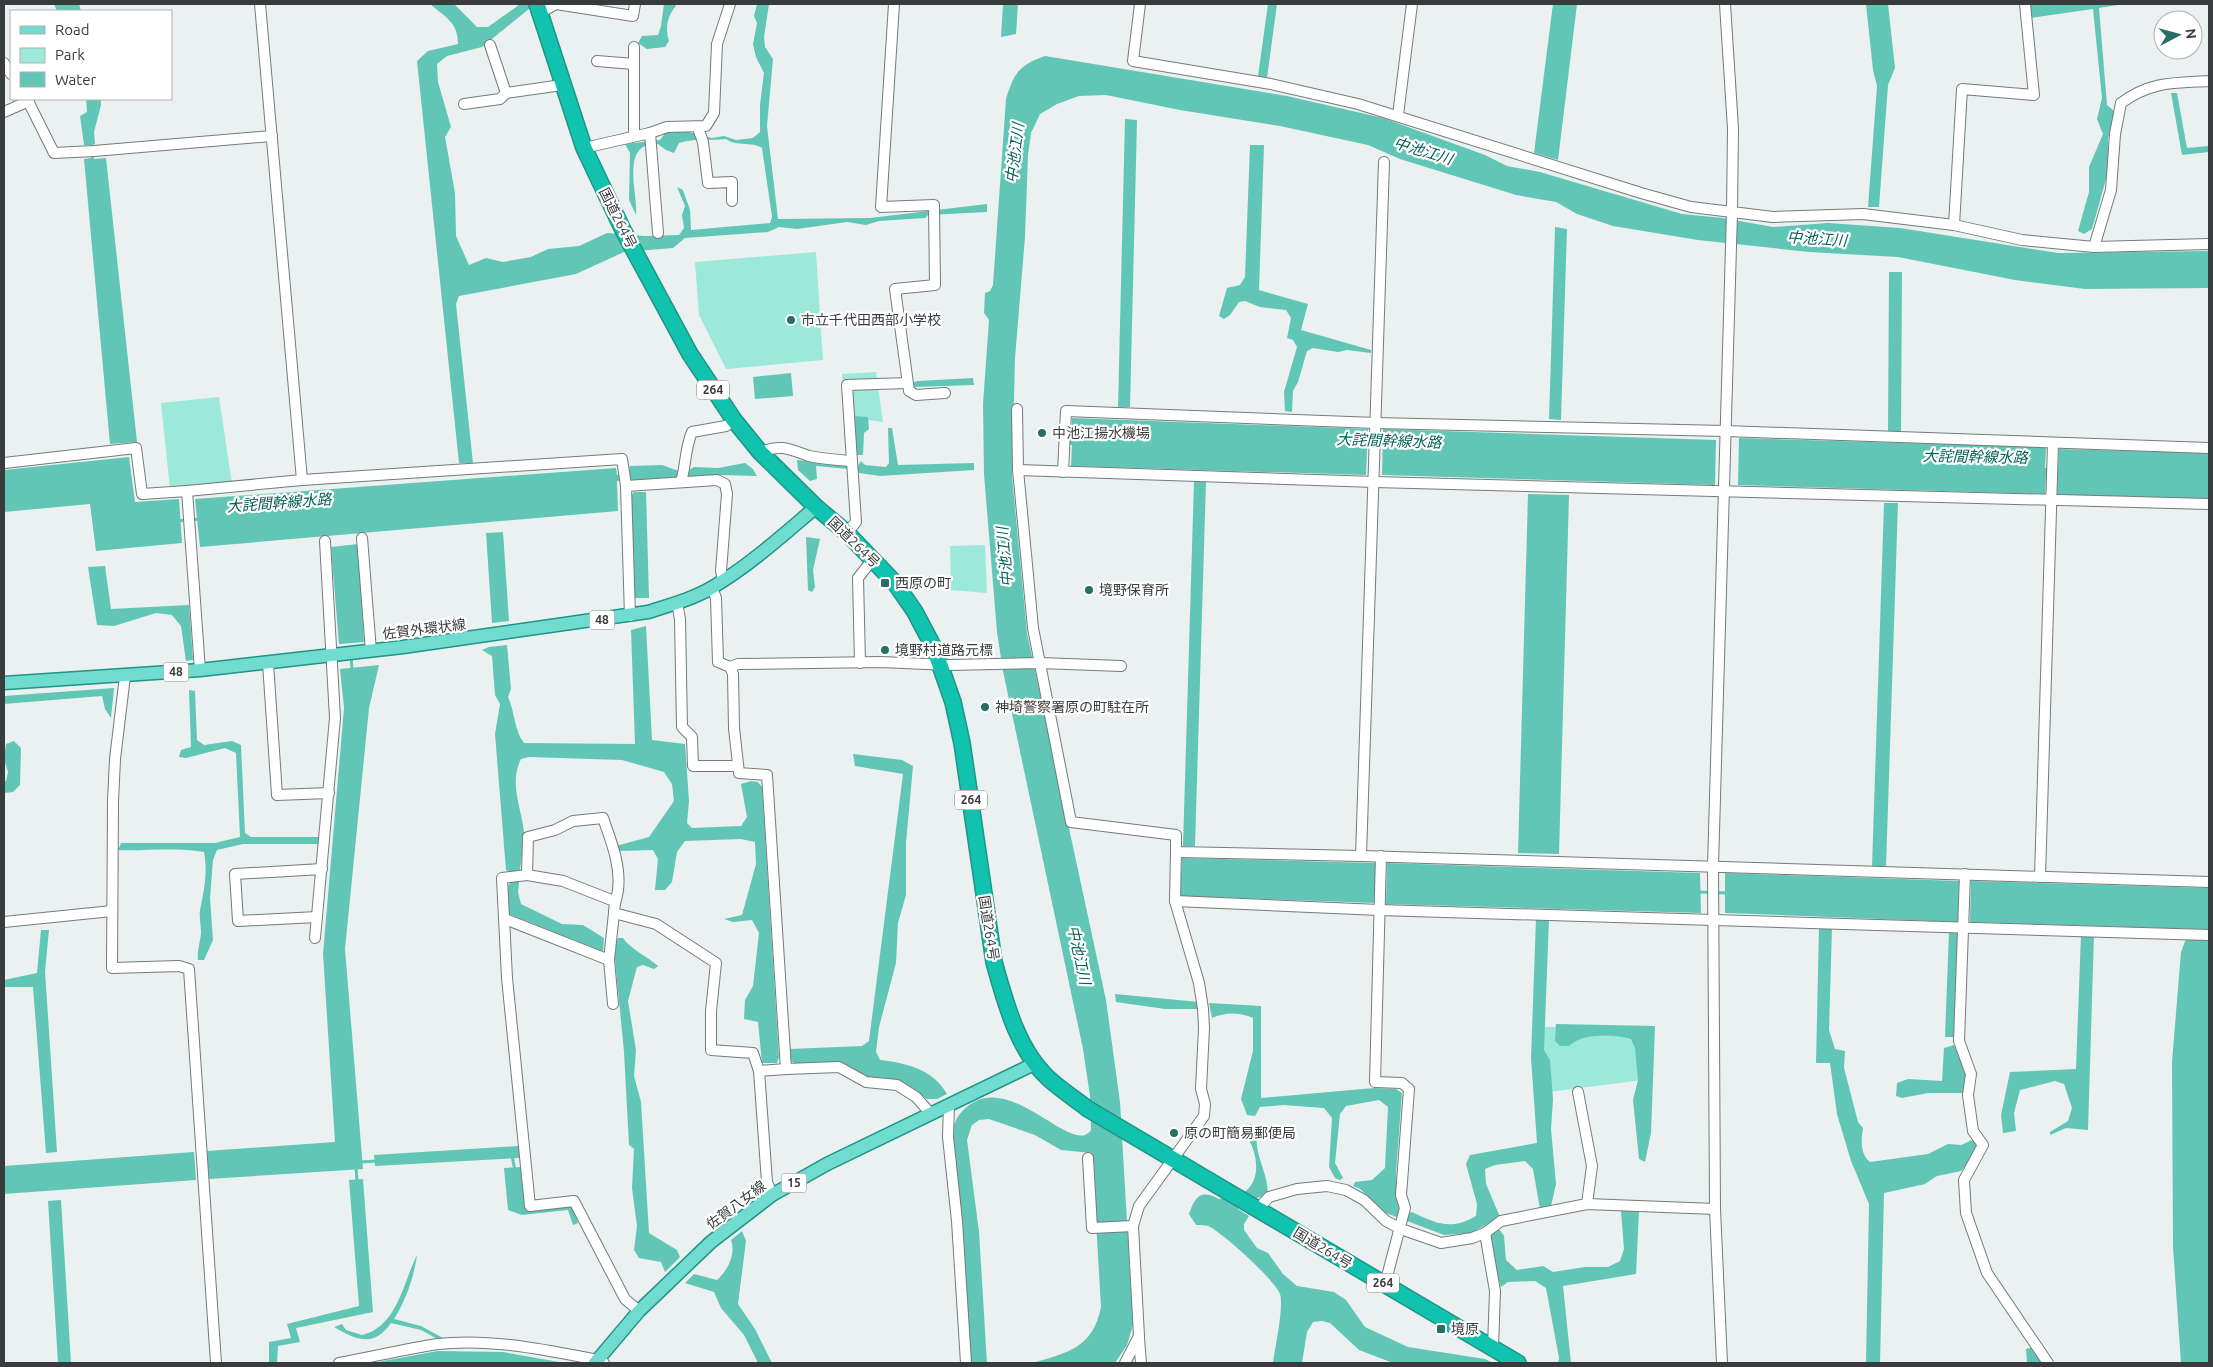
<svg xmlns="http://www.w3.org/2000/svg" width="2213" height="1367" viewBox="0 0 2213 1367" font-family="Ubuntu,'Noto Sans JP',sans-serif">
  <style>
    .green { fill: #9ce9db }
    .water { fill: #61c6b6 }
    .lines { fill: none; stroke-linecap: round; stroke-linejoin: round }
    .stream { stroke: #61c6b6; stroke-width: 3 }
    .minor-casing { stroke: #747b7a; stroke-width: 12 }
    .major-casing { stroke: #1f9487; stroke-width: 15 }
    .highway-casing { stroke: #1f9487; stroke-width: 18 }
    .minor { stroke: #fff; stroke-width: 10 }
    .major { stroke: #70dbcf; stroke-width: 12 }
    .highway { stroke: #11c3af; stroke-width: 15 }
    .poi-dot { fill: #276e64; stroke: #fff; stroke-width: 2 }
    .labels { text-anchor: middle; stroke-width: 4.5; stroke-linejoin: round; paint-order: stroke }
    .shield { fill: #fff; stroke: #747676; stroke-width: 1 }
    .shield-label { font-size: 12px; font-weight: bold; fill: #393c3c }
    .street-label { font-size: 14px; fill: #393c3c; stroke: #fff }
    .poi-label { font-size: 14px; fill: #393c3c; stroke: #fff; text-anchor: start }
    .water-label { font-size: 15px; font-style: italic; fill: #076156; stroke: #fff }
  </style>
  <rect width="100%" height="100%" fill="#eaf1f0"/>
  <g class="green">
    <polygon points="816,252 823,360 726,369 699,315 695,262"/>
    <polygon points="876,372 883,422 844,417 842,374"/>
    <polygon points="219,397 232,484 170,489 161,403"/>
    <polygon points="985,545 987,593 951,590 950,546"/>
    <polygon points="1537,1027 1652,1027 1650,1079 1541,1093"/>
  </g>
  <g class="water">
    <polygon points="54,4 79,4 81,11 57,11"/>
    <path d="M430,4H454L477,27H488L520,4H542L530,8L482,47L447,56L437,64L438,82L451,127L445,137L455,193L456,236L469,265L486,258L503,262L531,257L548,249L579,246L607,233L645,236L679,235L684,228L682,215L685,206L677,187L683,190L690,210L691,230L770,223L772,217L762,148C751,141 737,147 726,139C709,141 695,138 679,143L674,153L666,150L658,144C654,145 649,145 645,146C624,155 638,198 636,215L629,200L630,153L625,144L660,140L666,132L681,130L712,138L724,136L736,140L753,138L760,132V105L764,73L756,57L753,44L757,23L754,16L757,4H769L764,37L765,47L773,59L767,126L778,219L870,218L987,204V212L928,215L925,218L879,221L866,225L847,222L797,229L779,227L768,232L685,238L673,248L624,252L576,274L459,296L456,304L473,463H459L417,61L428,51L458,44C458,22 445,17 430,4Z"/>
    <path d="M664,4H675L676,6C667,16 665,28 669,41L665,47L647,49L638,43L642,36L658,35L661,26Z"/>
    <polygon points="1003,4 1018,4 1016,34 1001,37"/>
    <polygon points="1268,4 1277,4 1267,78 1258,76"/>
    <polygon points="1553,4 1577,4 1558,160 1534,153"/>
    <polygon points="1866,4 1888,4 1895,68 1888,85 1879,207 1868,207 1877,86 1873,70"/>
    <polygon points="2029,4 2040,4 2041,5 2124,4 2099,8 2107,105 2114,111 2108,139 2108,172 2092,229 2084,234 2078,231 2089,192 2089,167 2103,134 2097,119 2102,98 2093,9 2031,18"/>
    <path d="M1045,56L1287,96L1383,118L1485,155L1507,166L1540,172L1682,214L1723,218L1773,227L1828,223L1900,228L2058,253L2209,251V288L2085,289L2015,280L1898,257L1809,252L1698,240L1613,226L1577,214L1556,202L1516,195L1400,159L1368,145L1280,126L1180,110L1106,95L1079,96L1057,104L1040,114L1031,133L1028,155L1025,237L1015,358L1012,476L1027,633L1106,1000L1120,1102L1133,1325L1127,1345L1115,1363H1032C1067,1353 1093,1348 1101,1307L1092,1153L1061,1150L1035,1135L989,1119L979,1120L972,1125L967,1140L979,1232L987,1363H970L951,1139C953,1125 956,1115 968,1106C1007,1074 1061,1142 1085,1135C1086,1135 1091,1131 1091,1130L1090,1096L1083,1049L1003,671L997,632L984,474L983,404L989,320L984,313L985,293L990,291L993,285L1006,99C1014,73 1019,65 1045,56Z"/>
    <polygon points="2171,93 2177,93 2187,148 2209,146 2209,152 2182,155"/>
    <polygon points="86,99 101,99 101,105 94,132 95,144 92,145 94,159 106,158 137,442 110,444 84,159 91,158 90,145 84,145 80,116 87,112"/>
    <polygon points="1125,119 1137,120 1130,407 1118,407"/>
    <polygon points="1250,145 1264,145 1259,290 1308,304 1301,330 1371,350 1371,353 1347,350 1338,352 1313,348 1307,351 1298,382 1293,391 1292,412 1285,411 1284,392 1297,347 1293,340 1287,338 1291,318 1286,310 1260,307 1245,301 1239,302 1230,315 1224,319 1219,316 1227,288 1240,285 1245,277"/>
    <polygon points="1555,227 1567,229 1561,420 1549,419"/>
    <polygon points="1889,272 1902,272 1901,431 1888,431"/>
    <polygon points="791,373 793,396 755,399 753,377"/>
    <polygon points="973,378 974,385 914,387 914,382 918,381"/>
    <polygon points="854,416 868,417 869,429 864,433 863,455 856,455"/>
    <polygon points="1072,418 1368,429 1366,475 1071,466 1072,445 1066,444 1067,431 1072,431"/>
    <polygon points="888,428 892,428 898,465 974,463 974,470 880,476 859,473 857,467 861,461 865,465 886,467 889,463"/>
    <polygon points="1383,429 1716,440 1715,485 1382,475"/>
    <polygon points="1739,438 2046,447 2045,468 2058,468 2059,449 2209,453 2209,500 2057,495 2058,475 2046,474 2045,494 1738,485"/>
    <polygon points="129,457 135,502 179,499 182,543 96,551 90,504 4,512 4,470"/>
    <polygon points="797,460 849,466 849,469 816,466 817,479 810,481 798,470"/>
    <polygon points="745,463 753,469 757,476 722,475 617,481 618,511 200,547 195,499 616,468 617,475 629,474 630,466 662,465 684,473 694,467 718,468"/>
    <polygon points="1194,481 1206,481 1195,846 1183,846"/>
    <polygon points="634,492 646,492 649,598 635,598 631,496"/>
    <polygon points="1528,494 1569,495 1559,854 1518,853"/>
    <polygon points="1884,503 1898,503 1886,867 1872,867"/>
    <polygon points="503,532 509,621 492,623 486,533"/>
    <polygon points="806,537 820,539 813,570 815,587 812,592 808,590"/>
    <polygon points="358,544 364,642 339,644 331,547"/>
    <polygon points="105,566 111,609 189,605 193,660 186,661 181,626 172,615 156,613 114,626 97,625 88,567"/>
    <path d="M646,626L652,740L685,744L689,801L687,823L692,828L741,826L747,817L741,784L751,781L758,782L762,787L779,1057L777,1063H762L758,1022L744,1019L745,1000L753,986L759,933L752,920L733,922L724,919L742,915L756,864L755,842L741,839L685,841L677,852L672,882L665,890H655L658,859L653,850L618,851L616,846L649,837L674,801L672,784L664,772L622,760L529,757L521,759C509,783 521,807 524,832C525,844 521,859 520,871L511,873L506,870L495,734L500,704L495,695L492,656L482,650L489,647L507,645L511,689L508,697C515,712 514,730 524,743L635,744L631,630Z"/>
    <polygon points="379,665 369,708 345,949 363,1169 209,1179 207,1151 335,1142 323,954 344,708 340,669"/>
    <polygon points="114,688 111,718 105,709 102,696 4,704 4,696"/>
    <path d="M189,690L195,691L197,740L204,745L232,741L241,745L245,833L251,837H320V844H243L217,850L213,860L210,898L213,940L204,960H198C197,950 200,943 201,933C201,925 199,917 200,910C204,890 208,872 204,852C176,847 146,851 118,850L121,843H215L240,837L236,753L225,748L186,758L179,757L181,750L191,747Z"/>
    <polygon points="14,741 21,748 20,785 13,792 4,793 4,781 6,781 8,772 4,759 6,744"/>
    <path d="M853,754L902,760L913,766L906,843V895L898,923L896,963L879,1027L876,1052L880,1060C906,1063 933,1069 947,1094L937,1099H927L909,1086L896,1081L868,1077L840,1062L796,1064L791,1061L790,1049L862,1046L869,1041L903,774L855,766Z"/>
    <polygon points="1182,858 1376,863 1375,903 1180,896"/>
    <polygon points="1387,863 1700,873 1701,913 1386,904"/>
    <polygon points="1725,873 1959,881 1958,922 1725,913"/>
    <polygon points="512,881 519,882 518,892 521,904 562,924 583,925 604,938 603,952 509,914 507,887"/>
    <polygon points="1971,881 2209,888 2209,1363 2181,1363 2173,1247 2172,1062 2181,952 2186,939 2196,939 2196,929 1970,922"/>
    <path d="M1536,918L1549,919L1544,1050L1550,1060L1553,1099L1551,1129L1556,1184L1551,1206L1540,1209L1533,1169L1525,1161L1495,1165L1485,1169L1486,1184L1500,1217L1471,1233L1444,1235L1386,1213L1360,1189L1353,1186L1355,1182L1372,1180L1385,1168L1388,1107L1379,1100L1346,1106L1340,1114L1335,1163L1343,1178L1340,1180L1335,1178L1329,1167L1332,1118L1324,1108L1283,1105L1260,1107L1255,1116L1247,1115L1241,1099L1253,1051V1018C1240,1012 1225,1012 1212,1018L1209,1003L1261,1006V1098L1374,1088L1396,1089L1402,1093L1396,1173L1399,1210L1407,1214L1412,1212C1435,1223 1451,1231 1476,1216L1477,1204L1466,1164L1470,1155L1537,1143L1531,1058Z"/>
    <path d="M1819,927H1832L1829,1030L1835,1049L1845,1051L1844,1068L1858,1122L1863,1128C1861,1140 1860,1154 1870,1162L1928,1154L1948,1144L1961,1145L1974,1139L1977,1147L1974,1156L1961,1171L1937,1176L1925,1184L1884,1193L1880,1363H1866L1869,1204L1851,1161L1837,1114L1830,1063H1816Z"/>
    <polygon points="41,930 49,930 45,971 57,1152 46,1153 33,987 4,987 4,980 37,973"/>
    <polygon points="1949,932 1958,932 1954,1037 1945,1037"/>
    <polygon points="2081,935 2094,935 2088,1130 2066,1128 2050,1135 2050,1132 2068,1121 2072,1108 2064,1084 2055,1081 2020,1090 2014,1113 2016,1131 2003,1133 2001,1115 2010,1072 2076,1069"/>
    <path d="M618,938H623C630,949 647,956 658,966L654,969L643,965L637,967L628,1001L636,1050L634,1076L641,1102L649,1233L677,1250L680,1257L665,1272L661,1262L639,1258L634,1250L637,1226L632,1188L634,1149L629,1145L624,1052L614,949Z"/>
    <polygon points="1115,994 1199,1002 1200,1009 1165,1009 1116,1002"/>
    <path d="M1556,1024L1655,1026L1651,1133L1645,1162L1639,1159L1633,1100L1638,1080L1635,1048L1631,1039C1613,1034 1583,1033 1569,1046H1560L1555,1041Z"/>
    <polygon points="1954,1045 1967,1074 1964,1093 1928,1093 1902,1098 1896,1096 1897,1083 1908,1079 1942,1081 1944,1048"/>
    <path d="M1252,1124C1257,1134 1256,1137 1257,1147C1260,1164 1267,1174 1268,1194L1239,1205L1238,1209L1249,1216L1244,1224V1230L1257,1248L1268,1253L1283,1274L1297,1286L1334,1292L1346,1300L1365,1327L1408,1347L1485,1359L1493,1363H1393L1359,1350L1330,1323L1322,1321L1313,1322L1307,1332L1302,1363H1273C1275,1348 1284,1307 1280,1294C1275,1280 1222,1232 1208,1226C1204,1225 1200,1225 1196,1225L1189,1214C1195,1196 1201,1189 1219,1199C1228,1197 1242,1196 1248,1189C1262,1175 1256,1148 1245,1134L1247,1125Z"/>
    <polygon points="519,1146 519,1158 375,1166 374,1155"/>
    <polygon points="194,1152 196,1180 4,1194 4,1166"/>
    <polygon points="521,1167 526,1210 573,1207 578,1223 573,1225 568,1210 522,1215 508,1210 504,1168"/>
    <polygon points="363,1179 373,1312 296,1328 300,1342 278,1346 277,1363 269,1363 269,1342 291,1338 287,1324 359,1306 349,1180"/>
    <polygon points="61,1200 71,1363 58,1363 48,1201"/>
    <polygon points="1621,1211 1639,1211 1636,1274 1563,1286 1571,1363 1558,1363 1559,1358 1546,1288 1535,1281 1508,1282 1501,1287 1490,1250 1490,1235 1499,1229 1504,1236 1506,1260 1517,1270 1543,1266 1553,1272 1585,1267 1608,1267 1620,1261 1624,1249"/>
    <path d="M742,1231L746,1241L738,1304L755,1329L772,1363H758L744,1335L721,1308L714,1292L685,1283L694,1274L717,1280C728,1270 736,1255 731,1240Z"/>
    <path d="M417,1255C414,1277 406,1300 394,1319L421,1326L443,1338L441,1341L421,1330L391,1323C374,1348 356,1340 334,1327L342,1324L346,1330L362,1335C397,1327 403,1283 417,1255Z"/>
    <polygon points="2034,1347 2045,1363 2027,1363 2026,1349"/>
    <polygon points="438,1351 503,1352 565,1363 372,1363"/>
  </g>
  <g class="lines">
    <g class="stream">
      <polyline points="177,521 200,519"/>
      <polyline points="351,656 352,670"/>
      <polyline points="1698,892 1729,893"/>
      <polyline points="512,1155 515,1171"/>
      <polyline points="360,1162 377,1161"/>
      <polyline points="356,1166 357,1182"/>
    </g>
    <g class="minor-casing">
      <g id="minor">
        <polyline points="260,4 302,480"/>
        <polyline points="894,4 881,207 934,205 935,285 895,289 909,391 916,395 945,393"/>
        <polyline points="1140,4 1133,61 1271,84 1358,104 1641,193 1691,207 1773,217 1863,214 1954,225 2022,240 2094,247 2209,244"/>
        <polyline points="540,13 556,4 633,16 635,4"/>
        <polyline points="490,45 506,93"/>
        <polyline points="597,61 634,64"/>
        <polyline points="4,63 11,74"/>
        <polyline points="27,99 54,153 94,151 272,136"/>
        <polyline points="464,104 500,99 506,93 562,85"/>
        <polyline points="4,112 29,101"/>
        <polyline points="1398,115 1412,4"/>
        <polyline points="698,128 703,142 708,183 732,182 732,201"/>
        <polyline points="650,133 658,233"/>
        <polyline points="634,136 634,47"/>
        <polyline points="584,148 650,133 667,127 706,126 714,113 717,44 730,4"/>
        <polyline points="1954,225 1962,89 2034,95 2025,4"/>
        <path d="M2094,247L2111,190L2115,134L2121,103C2151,81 2174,83 2209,81"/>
        <polyline points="1017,409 1018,470 1033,628 1071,822 1176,835 1176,852 1361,856 2209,882"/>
        <path d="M760,452C782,444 789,449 809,456C823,459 838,460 852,461"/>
        <polyline points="4,463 136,448 142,494 187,491 200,670"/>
        <polyline points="1018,470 1375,482 2209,504"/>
        <polyline points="1063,472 1066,411 1376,423 1726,431 2209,448"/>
        <path d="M681,482C686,465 685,448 692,432L726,426L734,420"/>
        <polyline points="626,486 717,480 725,484 727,494 721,571 723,580"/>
        <polyline points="187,491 302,480 622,459 626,486 630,616"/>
        <polyline points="847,533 856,522 847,385 907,383"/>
        <polyline points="362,538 371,651"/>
        <polyline points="712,588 716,598 718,662 730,667 738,664 881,662 949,665 1040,663 1121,666"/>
        <polyline points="677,603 680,619 682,727 692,737 693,766 737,766"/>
        <polyline points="268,663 277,795 329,793"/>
        <polyline points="860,663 858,578 873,559"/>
        <polyline points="730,667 733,674 734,728 739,773 767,775 786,1069 759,1071 767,1182 772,1195"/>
        <polyline points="125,676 115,759 113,801 112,968 179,966 189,969 216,1363"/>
        <polyline points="1361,856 1384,162"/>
        <polyline points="1381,856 1375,1082 1402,1083 1409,1089 1401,1195 1405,1208 1385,1284"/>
        <polyline points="1965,874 1959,1041 1971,1074 1968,1095 1973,1131 1983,1145 1964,1180 1966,1213 1987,1273 2048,1363"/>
        <polyline points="527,875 563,881 614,901"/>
        <polyline points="2040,877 2053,443"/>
        <polyline points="1175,901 1379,910 2209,935"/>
        <polyline points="317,917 238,921 235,874 322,869"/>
        <polyline points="505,919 609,960"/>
        <polyline points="4,922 112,911"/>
        <polyline points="315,938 335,718 325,541"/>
        <polyline points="613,1004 609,960 614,913"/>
        <polyline points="786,1069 839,1067 866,1082 897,1085 916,1097 931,1114"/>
        <polyline points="1578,1092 1592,1166 1587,1204"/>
        <polyline points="949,1105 948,1137 957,1221 966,1363"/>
        <polyline points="1088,1158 1092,1228 1133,1226"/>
        <polyline points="1258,1209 1269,1197 1297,1189 1327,1186 1346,1190 1364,1200 1386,1221 1401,1229 1441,1243 1472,1238 1485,1233 1501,1221 1587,1204 1715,1209"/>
        <polyline points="1485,1233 1495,1291 1493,1348"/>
        <path d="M639,1311L625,1299L574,1201L530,1206L507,978L502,878L527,875L528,837L555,830L573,821L603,818C611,841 621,865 618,890C617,898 614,904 614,913L656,924L716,963L711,1011V1050L753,1053L759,1071"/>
        <polyline points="1139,1339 1141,1363"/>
        <path d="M339,1363C372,1357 405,1349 438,1344C491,1338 546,1350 598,1360L604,1363"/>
        <polyline points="1125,1363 1139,1336 1133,1226 1139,1206 1204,1116 1205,1104 1201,1089 1204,1028 1203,1009 1199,983 1175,901 1176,852"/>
        <polyline points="1722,1363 1715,1209 1713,866 1732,212 1733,129 1725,4"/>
      </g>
    </g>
    <g class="major-casing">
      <g id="major">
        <path d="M4,683L200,670L403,647L648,612C670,605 693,599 713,587C750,565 783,535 816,507"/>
        <polyline points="595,1363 639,1311 711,1242 772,1195 827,1164 1036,1063"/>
      </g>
    </g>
    <g class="highway-casing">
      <path id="highway" d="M537,4L584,148L623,230L690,354L734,420L760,452L816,507L847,533L895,583L915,612L934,648L953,702L962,743L994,962C1005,1001 1017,1049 1048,1078C1060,1089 1075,1099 1088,1109L1518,1363"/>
    </g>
    <use href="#minor" class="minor"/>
    <use href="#major" class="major"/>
    <use href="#highway" class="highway"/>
  </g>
  <g class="poi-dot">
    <circle cx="791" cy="320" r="5"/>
    <circle cx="1042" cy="433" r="5"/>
    <rect x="880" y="578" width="10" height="10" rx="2.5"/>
    <circle cx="1089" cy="590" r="5"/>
    <circle cx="885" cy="650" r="5"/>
    <circle cx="985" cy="707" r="5"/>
    <circle cx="1174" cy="1133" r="5"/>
    <rect x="1436" y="1324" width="10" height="10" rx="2.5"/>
  </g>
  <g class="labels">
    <g class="shield">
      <rect x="697" y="380.5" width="32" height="19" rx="4"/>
      <rect x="589.5" y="610.5" width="25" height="19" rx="4"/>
      <rect x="163.5" y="662.5" width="25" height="19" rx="4"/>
      <rect x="955" y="790.5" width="32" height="19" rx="4"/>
      <rect x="781.5" y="1173.5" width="25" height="19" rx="4"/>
      <rect x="1367" y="1273.5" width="32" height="19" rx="4"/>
    </g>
    <g class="shield-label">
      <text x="713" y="394">264</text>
      <text x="602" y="624">48</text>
      <text x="176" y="676">48</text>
      <text x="971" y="804">264</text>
      <text x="794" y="1187">15</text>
      <text x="1383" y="1287">264</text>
    </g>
    <g class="street-label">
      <text transform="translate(618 218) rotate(63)" y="5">国道264号</text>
      <text transform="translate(854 542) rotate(44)" y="5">国道264号</text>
      <text transform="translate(424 629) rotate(-7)" y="5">佐賀外環状線</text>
      <text transform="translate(989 928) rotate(81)" y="5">国道264号</text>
      <text transform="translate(736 1205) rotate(-37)" y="5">佐賀八女線</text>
      <text transform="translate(1323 1248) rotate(31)" y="5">国道264号</text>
    </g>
    <g class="poi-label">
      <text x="801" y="325">市立千代田西部小学校</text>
      <text x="1052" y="438">中池江揚水機場</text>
      <text x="895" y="588">西原の町</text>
      <text x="1099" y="595">境野保育所</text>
      <text x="895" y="655">境野村道路元標</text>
      <text x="995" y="712">神埼警察署原の町駐在所</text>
      <text x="1184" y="1138">原の町簡易郵便局</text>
      <text x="1451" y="1334">境原</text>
    </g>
    <g class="water-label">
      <text transform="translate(1423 151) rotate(17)" y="5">中池江川</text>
      <text transform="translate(1015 153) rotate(-83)" y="5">中池江川</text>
      <text transform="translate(1817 239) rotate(4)" y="5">中池江川</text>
      <text transform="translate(1389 441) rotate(2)" y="5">大詫間幹線水路</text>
      <text transform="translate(1975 457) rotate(1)" y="5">大詫間幹線水路</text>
      <text transform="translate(279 503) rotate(-4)" y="5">大詫間幹線水路</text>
      <text transform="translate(1005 557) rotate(-95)" y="5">中池江川</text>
      <text transform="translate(1079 955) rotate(78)" y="5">中池江川</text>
    </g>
  </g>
  <rect width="2213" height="1367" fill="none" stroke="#393c3c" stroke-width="10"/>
  <rect x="10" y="10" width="162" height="90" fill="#ffffff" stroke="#b0b1b1"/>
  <rect x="20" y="26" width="25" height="8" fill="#70dbcf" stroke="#b0b1b1"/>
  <text x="55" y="35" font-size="15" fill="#393c3c">Road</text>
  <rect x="20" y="48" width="25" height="15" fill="#9ce9db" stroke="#b0b1b1"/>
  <text x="55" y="60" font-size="15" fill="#393c3c">Park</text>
  <rect x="20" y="72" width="25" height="15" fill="#61c6b6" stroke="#b0b1b1"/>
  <text x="55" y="85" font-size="15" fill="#393c3c">Water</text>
  <g transform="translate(2178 35) rotate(84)"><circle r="24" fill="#ffffff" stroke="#b0b1b1"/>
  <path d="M0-4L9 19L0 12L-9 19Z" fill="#276e64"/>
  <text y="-8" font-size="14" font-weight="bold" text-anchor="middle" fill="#393c3c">N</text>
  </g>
</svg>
